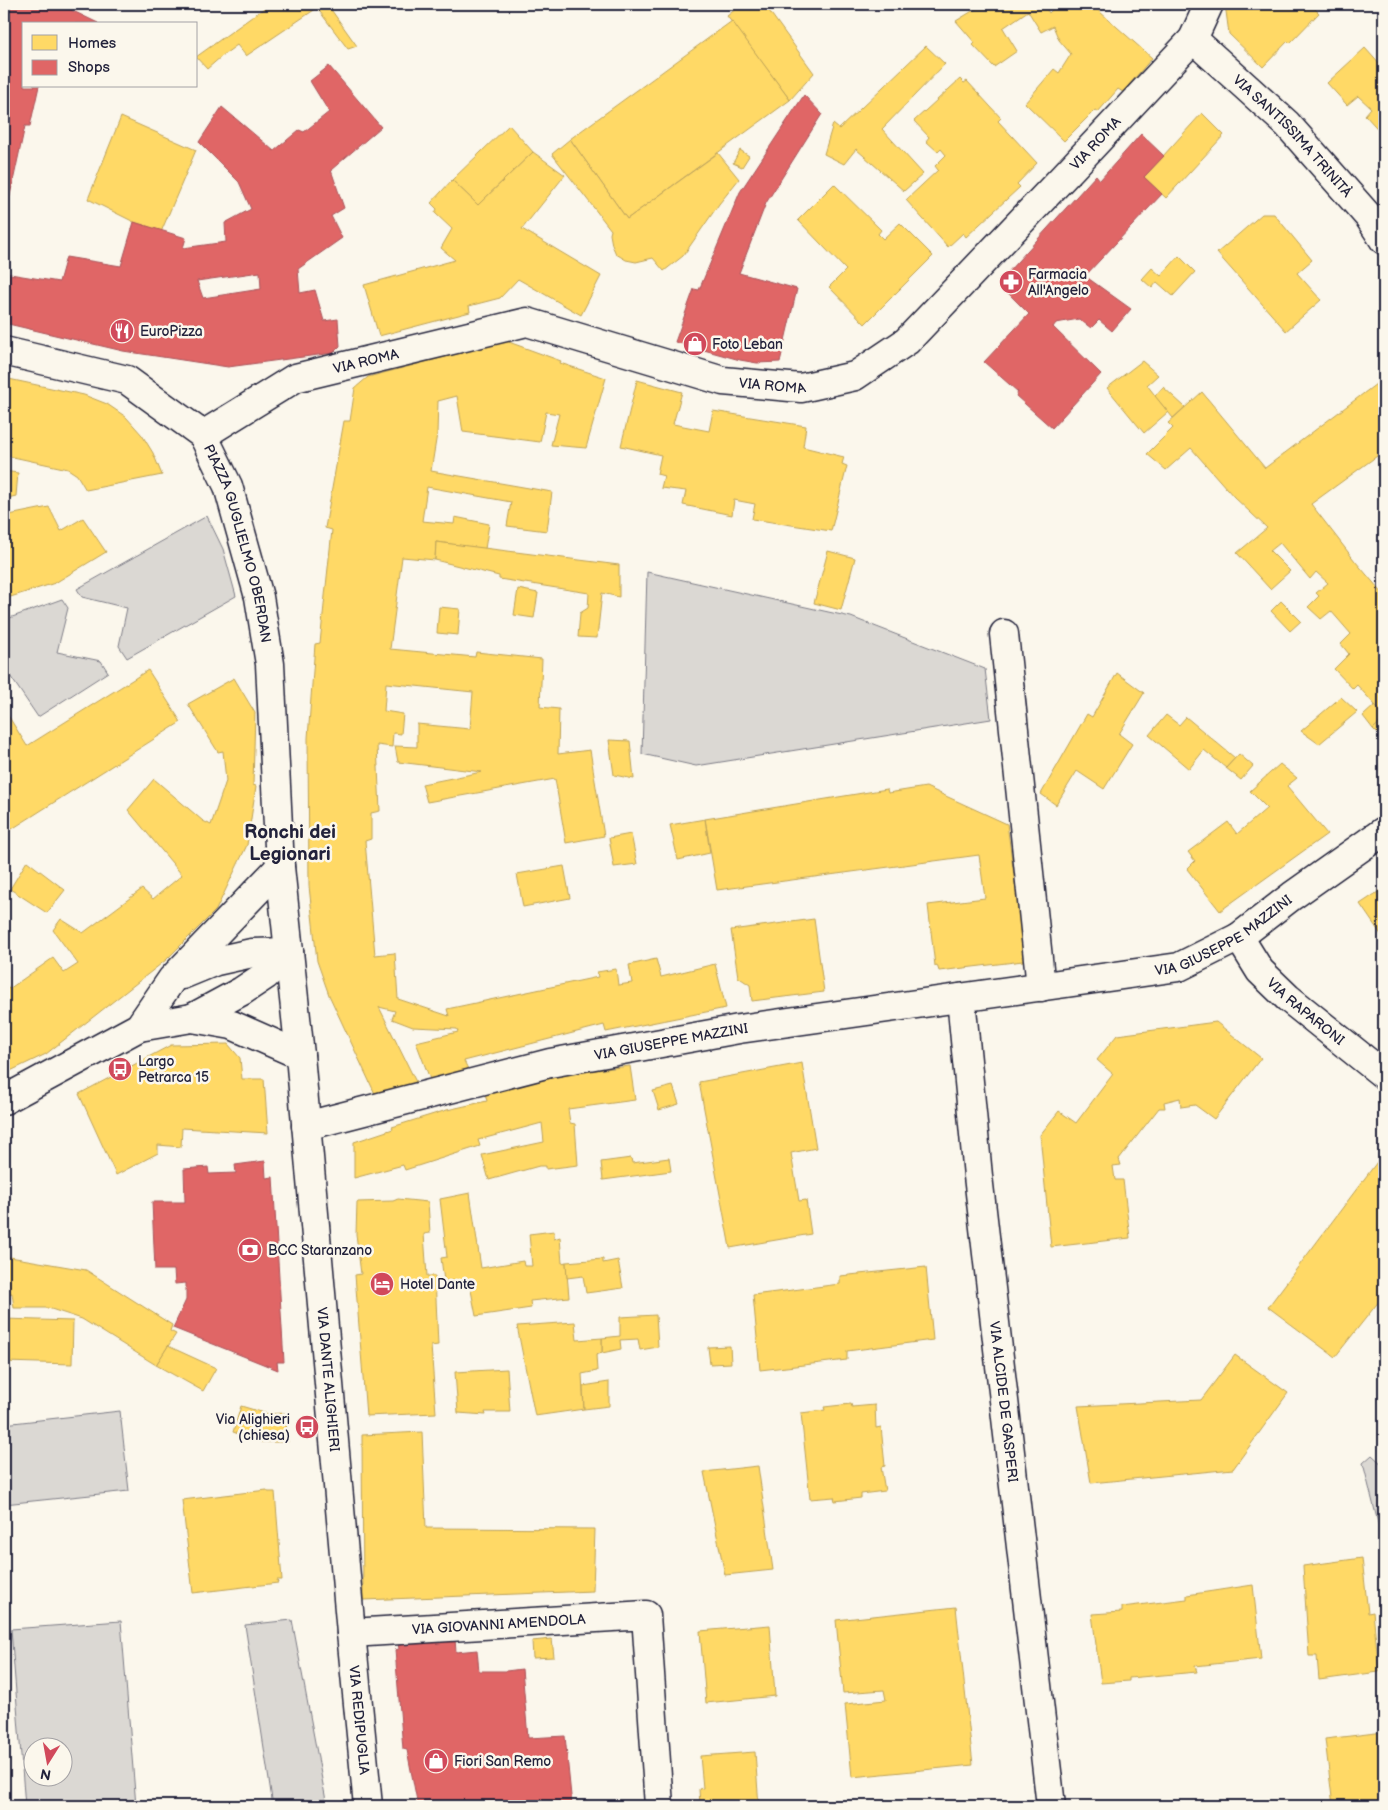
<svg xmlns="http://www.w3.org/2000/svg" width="1388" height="1810" viewBox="0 0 1388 1810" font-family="'Balsamiq Sans',sans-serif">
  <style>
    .green { fill: #dbd8d3; stroke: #7e7d87; fill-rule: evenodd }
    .homes { fill: #ffd966; stroke: #bda259 }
    .shops { fill: #e06666; stroke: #a75259; fill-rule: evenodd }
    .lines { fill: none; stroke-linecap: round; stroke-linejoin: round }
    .minor-casing { stroke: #22223b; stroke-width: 31 }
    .major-casing { stroke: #22223b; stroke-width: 31 }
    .minor { stroke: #fbf7ec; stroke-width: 28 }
    .major { stroke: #fbf7ec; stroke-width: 28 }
    .labels { text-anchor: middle; stroke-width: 5; stroke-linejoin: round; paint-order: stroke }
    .street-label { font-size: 14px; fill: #22223b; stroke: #fbf7ec }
    .poi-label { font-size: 14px; fill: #22223b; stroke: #fbf7ec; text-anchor: start }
    .district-label { font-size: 19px; font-weight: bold; fill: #22223b; stroke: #fbf7ec }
  </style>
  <rect width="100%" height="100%" fill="#fbf7ec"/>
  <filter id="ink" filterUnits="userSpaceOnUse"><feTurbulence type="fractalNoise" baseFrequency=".02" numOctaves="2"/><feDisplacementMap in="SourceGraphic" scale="10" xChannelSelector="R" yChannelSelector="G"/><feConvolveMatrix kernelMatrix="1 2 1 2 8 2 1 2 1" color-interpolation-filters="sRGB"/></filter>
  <g filter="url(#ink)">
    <g class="green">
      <polygon points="207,516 223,549 236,596 127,658 119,646 127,608 82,597 77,589"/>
      <polygon points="647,572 851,617 985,669 991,719 696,766 642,754"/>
      <polygon points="62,599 68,608 57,652 101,661 108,672 38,717 4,667 4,620"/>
      <polygon points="120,1411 129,1491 4,1504 4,1424"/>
      <polygon points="1372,1455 1384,1466 1384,1537 1380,1531 1363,1463"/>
      <polygon points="292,1620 327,1806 273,1806 245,1625"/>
      <path d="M121,1621L136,1806H25L11,1629ZM32,1748H62V1778H32Z"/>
    </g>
    <g class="homes">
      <polygon points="270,4 327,4 357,46 348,49 317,8 246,56 237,45 222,56 207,69 196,57"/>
      <polygon points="742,4 764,4 814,73 790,100 727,16"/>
      <polygon points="984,4 1043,4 1049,13 1058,4 1091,4 1152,58 1123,92 1118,89 1098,112 1095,110 1064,141 1025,103 1054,69 1059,73 1071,54 1059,40 1053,26 1041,32 1028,11 1003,28 1017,51 994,67 973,45 975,43 956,21"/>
      <polygon points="1225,4 1310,4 1319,13 1290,43 1288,41 1263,67 1229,34"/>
      <polygon points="732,21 790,100 627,219 570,139"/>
      <polygon points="926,46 945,64 882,129 923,174 904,191 856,149 844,164 824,154 833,124 839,129"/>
      <polygon points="1365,48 1382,67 1384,65 1384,136 1365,115 1371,108 1358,96 1347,105 1327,83"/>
      <polygon points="960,79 964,83 967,81 1001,118 998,121 1037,163 1017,184 1020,187 966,237 963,233 948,247 906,200 938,170 935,166 946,155 941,149 938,152 926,141 929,137 914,121"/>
      <polygon points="1202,113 1224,135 1166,198 1144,177"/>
      <polygon points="121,117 196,150 161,232 134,222 88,199"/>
      <polygon points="509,125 533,152 478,205 452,180"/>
      <polygon points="570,139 627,219 718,153 739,179 719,204 683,256 664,271 653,258 636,262 626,260 616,254 612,245 610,234 611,230 552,154"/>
      <polygon points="740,150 749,156 742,167 733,163"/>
      <polygon points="533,152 565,175 522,229 601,276 581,315 518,279 500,298 469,306 470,312 379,336 364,285 455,260 441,248 452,229 435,213 437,209 431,203 452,180 478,205"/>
      <polygon points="834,184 881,230 878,234 883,239 900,223 933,256 865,324 829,287 846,270 798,220"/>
      <polygon points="1262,214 1274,214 1312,260 1297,273 1321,300 1286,331 1217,253"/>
      <polygon points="1179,256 1195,272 1173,296 1157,282 1152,288 1142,279 1152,268 1161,276"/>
      <polygon points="506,341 561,361 560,363 606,378 586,448 551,445 559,414 546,412 540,442 463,432 457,396 438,401 437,434 431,471 552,492 547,531 507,526 511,502 427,487 422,521 454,524 455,517 489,524 485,549 436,542 435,560 402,557 390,649 475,657 476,652 542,659 540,707 559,709 558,754 590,750 604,836 566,843 555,779 427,802 422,784 482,772 398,762 395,746 417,747 417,724 470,729 473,692 386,683 384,711 403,714 401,734 393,733 392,747 377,745 380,811 371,813 371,839 365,841 375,955 395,953 398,999 449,1016 447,1009 598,977 597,972 616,969 618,985 632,983 629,965 656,959 661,977 715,964 726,1008 606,1032 604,1025 464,1061 468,1069 431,1082 416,1042 458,1032 457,1029 413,1027 392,1019 395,1011 379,1007 417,1084 377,1098 329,995 317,961 309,886 308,738 315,644 320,643 332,530 325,528 344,421 350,421 355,388 368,377"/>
      <polygon points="1142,361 1158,375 1147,385 1168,412 1144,433 1107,388"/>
      <polygon points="4,378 84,395 107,404 126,417 142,435 153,453 162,475 86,490 77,475 68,469 4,455"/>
      <polygon points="1384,378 1384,451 1311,504 1355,561 1384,595 1384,715 1357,685 1353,689 1334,669 1349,654 1341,644 1351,634 1331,611 1321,619 1308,607 1319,596 1316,593 1328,583 1316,572 1310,579 1280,543 1270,551 1290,571 1270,589 1237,553 1267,528 1234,497 1191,448 1166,470 1147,454 1173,428 1168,423 1202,392 1265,468"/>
      <polygon points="637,380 682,392 673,424 709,431 713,411 806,426 803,447 844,457 842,464 847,466 831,531 752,519 755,504 734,500 732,515 683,505 686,491 661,488 664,476 657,474 661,455 621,446"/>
      <polygon points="1163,387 1185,407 1173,418 1155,396"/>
      <polygon points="4,471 18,473 16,496 4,499"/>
      <polygon points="49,507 61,531 83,518 106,552 55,583 4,599 4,516"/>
      <polygon points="436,542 619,565 619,597 602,593 597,638 578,637 580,613 588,608 589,593 499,579 499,576 435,560"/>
      <polygon points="828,551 855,558 841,610 814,603"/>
      <polygon points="518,589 538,593 534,618 514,615"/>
      <polygon points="1281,601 1301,621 1290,631 1271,611"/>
      <polygon points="439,607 460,609 458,635 437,633"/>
      <polygon points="148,670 181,722 4,834 4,709 27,746"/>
      <polygon points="1117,673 1144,693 1119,734 1132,744 1104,789 1077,771 1056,805 1041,794 1087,714 1092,717"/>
      <polygon points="234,678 255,713 253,785 256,786 247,845 216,910 166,960 46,1054 4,1074 4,980 9,989 53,958 64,973 78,964 53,930 61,919 83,933 142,889 153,899 182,875 128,810 154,779 203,821 211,825 226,781 223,751 218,752 188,704"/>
      <polygon points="1341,697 1357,712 1319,744 1301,731"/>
      <polygon points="1375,705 1384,715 1384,719 1373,729 1363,716"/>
      <polygon points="1166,715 1179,725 1186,717 1235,758 1226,768 1204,750 1189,769 1149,735"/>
      <polygon points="1384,719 1384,738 1383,739 1373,729"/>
      <polygon points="609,740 630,741 634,779 614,775"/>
      <polygon points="1239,754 1253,766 1241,780 1226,768"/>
      <polygon points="1280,764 1297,778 1287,786 1327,834 1220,911 1187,869 1195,861 1188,852 1228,822 1237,834 1267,808 1250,791"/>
      <polygon points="926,787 1007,824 1025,956 1022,956 1023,961 939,971 937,965 935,966 928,905 985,898 979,855 717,890 705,819 887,789 888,793"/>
      <polygon points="705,819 710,853 678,860 670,825"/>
      <polygon points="631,834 637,864 614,867 609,838"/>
      <polygon points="27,861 65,890 47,913 10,889"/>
      <polygon points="564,866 570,898 523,907 517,874"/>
      <polygon points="1384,888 1384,939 1360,904"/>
      <polygon points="814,919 824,992 752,1001 750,985 738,977 731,930"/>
      <polygon points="1216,1022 1261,1058 1214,1119 1195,1105 1181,1107 1180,1098 1164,1102 1165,1108 1159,1108 1119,1159 1121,1165 1113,1166 1115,1180 1123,1180 1130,1238 1051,1247 1040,1135 1059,1111 1076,1123 1113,1074 1097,1060 1117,1035"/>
      <polygon points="228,1044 240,1058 242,1079 264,1079 268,1133 182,1128 181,1147 158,1145 158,1153 116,1175 79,1094 171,1045"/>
      <polygon points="802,1063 816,1148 791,1153 799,1201 806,1200 811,1234 730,1248 699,1082"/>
      <polygon points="630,1066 635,1100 568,1109 570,1123 575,1124 578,1165 546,1169 546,1166 539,1166 489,1180 482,1155 544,1142 542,1123 478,1140 480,1146 405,1170 403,1165 354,1178 354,1142 393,1129 392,1127 447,1110 487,1101 484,1089 538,1077"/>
      <polygon points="673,1086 679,1104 659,1110 653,1091"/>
      <polygon points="1383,1154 1384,1155 1384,1295 1335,1357 1268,1307"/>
      <polygon points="631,1158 632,1163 669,1158 671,1171 603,1180 601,1162"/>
      <polygon points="470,1193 481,1268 523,1261 524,1266 532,1266 529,1234 554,1231 554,1239 560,1237 562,1263 566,1262 569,1297 530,1301 531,1308 476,1316 469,1280 444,1281 441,1258 447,1257 440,1199"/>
      <polygon points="398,1199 428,1202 430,1233 424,1234 427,1276 435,1276 438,1345 431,1346 436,1413 366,1416 355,1275 361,1274 356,1234 357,1202 393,1201"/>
      <polygon points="4,1256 86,1270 172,1325 170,1331 176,1334 156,1365 82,1319 48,1308 14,1308 12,1293 4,1295"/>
      <polygon points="603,1259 603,1263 618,1260 623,1288 586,1293 583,1276 567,1278 566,1262"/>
      <polygon points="926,1267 933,1340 847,1351 847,1360 760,1370 753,1295 840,1284 840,1276"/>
      <polygon points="656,1315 658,1347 640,1350 638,1339 620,1340 621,1349 602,1353 602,1338 620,1336 620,1317"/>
      <polygon points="4,1319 73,1321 72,1364 4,1362"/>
      <polygon points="575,1322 577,1340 602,1338 602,1353 596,1355 597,1371 582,1374 584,1409 535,1416 517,1326"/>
      <polygon points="168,1346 216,1368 203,1391 156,1365"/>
      <polygon points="730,1346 731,1363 710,1364 708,1347"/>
      <polygon points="1235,1355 1288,1393 1233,1469 1091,1483 1078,1406 1201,1400"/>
      <polygon points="507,1369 510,1412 485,1412 486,1415 458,1413 455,1372"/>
      <polygon points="609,1382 609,1406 584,1409 583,1386"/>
      <polygon points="851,1404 852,1407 875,1405 876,1428 881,1427 885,1466 881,1467 885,1491 861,1494 861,1498 835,1501 834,1497 810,1499 801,1413 825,1410 824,1407"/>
      <polygon points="241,1406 268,1414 285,1413 288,1442 261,1442 233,1432"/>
      <polygon points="422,1432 426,1528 595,1529 593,1591 363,1600 362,1435"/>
      <polygon points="758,1466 773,1570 725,1575 704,1472"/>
      <polygon points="267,1490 268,1492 275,1492 282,1580 277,1580 278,1583 193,1593 182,1500"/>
      <polygon points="1362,1558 1368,1613 1373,1612 1379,1672 1319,1680 1317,1656 1309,1656 1303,1566"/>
      <polygon points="1253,1585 1261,1659 1195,1666 1197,1672 1129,1678 1129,1681 1101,1683 1092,1614 1122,1612 1122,1607 1187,1599 1187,1595"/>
      <polygon points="956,1607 973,1765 852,1777 845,1704 886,1700 884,1690 843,1693 836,1620"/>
      <polygon points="770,1625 775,1696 706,1703 700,1631"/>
      <polygon points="552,1639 554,1657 533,1658 532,1641"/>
      <polygon points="1384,1732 1384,1806 1333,1806 1325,1739"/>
      <polygon points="755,1752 759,1806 700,1806 699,1789 703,1788 700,1756"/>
    </g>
    <g class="shops">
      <polygon points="4,4 75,4 71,10 98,23 24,24 24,86 39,86 30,126 25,126 4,223"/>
      <path d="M329,66L381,127L331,170L344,208L331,216L342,238L298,269L300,293L315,290L324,321L338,319L340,346L333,353L228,367L123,351L4,323V273L59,282L66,257L121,266L134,222L186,238L183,248L226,242L225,223L251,209L239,182L199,142L222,107L274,151L299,130L304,132L329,112L310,81ZM260,272L261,289L203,298L197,281Z"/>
      <polygon points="804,95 822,114 766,203 739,273 797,289 780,362 757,363 740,360 675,342 694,289 699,290 740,192"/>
      <polygon points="1141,134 1164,156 1144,177 1162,194 1085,276 1131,309 1112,331 1099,320 1091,328 1079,319 1056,323 1053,327 1101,374 1052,428 1016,396 1018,392 984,362 1029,314 998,283 1096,175 1100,180"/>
      <polygon points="265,1161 266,1178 273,1177 284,1362 277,1362 278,1370 173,1328 186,1300 186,1283 175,1284 174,1270 155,1270 152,1202 185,1202 184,1169 208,1167 209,1174 236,1173 235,1165"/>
      <polygon points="455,1639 456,1652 477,1650 479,1671 506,1671 522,1669 528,1738 565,1736 572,1806 418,1806 407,1750 403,1749 395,1650 399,1649 398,1644"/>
    </g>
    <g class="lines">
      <g class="minor-casing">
        <g id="minor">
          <path id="s1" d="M1193,39L1287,124L1369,217L1384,240"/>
          <path id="s2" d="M203,435L295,378L527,322L723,381L801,388L855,376L907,341L1071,169L1193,39L1209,4"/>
          <polyline points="1004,634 1041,987"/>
          <path id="s3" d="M1239,937L1260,971L1288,998L1384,1075"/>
          <polyline points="182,975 216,961 252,953 289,952"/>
          <path id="s4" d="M961,998L978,1176L1051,1806"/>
          <polyline points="192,1018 242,991 266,975 289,952"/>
          <polyline points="139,1027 192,1018 232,1025 300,1055"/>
          <polyline points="4,1100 139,1027 172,979 280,867"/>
          <path id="s5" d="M306,1126L550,1063L739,1029L1179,967L1239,937L1292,896L1384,831"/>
          <path id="s6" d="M351,1633L646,1615L659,1806"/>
        </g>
      </g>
      <g class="major-casing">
        <g id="major">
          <path id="s7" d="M4,351L127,380L203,435L228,486L259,597L270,664L280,867L300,1055L351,1633L368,1806"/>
        </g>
      </g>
      <use href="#minor" class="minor"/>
      <use href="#major" class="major"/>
    </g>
  </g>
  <defs>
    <g id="pharmacy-disc" transform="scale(1.25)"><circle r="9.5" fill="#d1495b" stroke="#fbf7ec"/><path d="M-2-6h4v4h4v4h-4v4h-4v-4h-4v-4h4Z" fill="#fff"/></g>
    <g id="restaurant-disc" transform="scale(1.25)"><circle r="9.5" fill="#d1495b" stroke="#fbf7ec"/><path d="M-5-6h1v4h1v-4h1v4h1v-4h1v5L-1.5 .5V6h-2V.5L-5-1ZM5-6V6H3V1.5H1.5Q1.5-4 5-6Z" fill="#fff"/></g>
    <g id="shop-disc" transform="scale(1.25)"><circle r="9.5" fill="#d1495b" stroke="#fbf7ec"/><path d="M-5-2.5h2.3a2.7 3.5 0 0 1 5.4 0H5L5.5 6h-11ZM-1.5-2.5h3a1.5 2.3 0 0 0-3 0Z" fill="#fff"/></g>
    <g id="bus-disc" transform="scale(1.25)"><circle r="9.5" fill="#d1495b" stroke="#fbf7ec"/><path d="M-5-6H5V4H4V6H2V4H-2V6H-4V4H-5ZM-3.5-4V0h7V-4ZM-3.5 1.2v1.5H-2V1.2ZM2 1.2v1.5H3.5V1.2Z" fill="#fff"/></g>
    <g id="bank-disc" transform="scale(1.25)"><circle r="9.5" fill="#d1495b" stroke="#fbf7ec"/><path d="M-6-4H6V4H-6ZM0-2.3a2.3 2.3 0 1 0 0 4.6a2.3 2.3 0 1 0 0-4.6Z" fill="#fff"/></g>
    <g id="hotel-disc" transform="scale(1.25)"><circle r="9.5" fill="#d1495b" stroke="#fbf7ec"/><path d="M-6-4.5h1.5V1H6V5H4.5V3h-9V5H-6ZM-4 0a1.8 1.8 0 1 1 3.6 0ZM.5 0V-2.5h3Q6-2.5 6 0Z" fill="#fff"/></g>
  </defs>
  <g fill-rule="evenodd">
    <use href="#pharmacy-disc" x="1011" y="282"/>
    <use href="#restaurant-disc" x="122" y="331"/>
    <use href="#shop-disc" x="695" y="344"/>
    <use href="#bus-disc" x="120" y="1069"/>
    <use href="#bank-disc" x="250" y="1250"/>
    <use href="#hotel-disc" x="382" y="1284"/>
    <use href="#bus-disc" x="307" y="1427"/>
    <use href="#shop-disc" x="436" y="1761"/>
  </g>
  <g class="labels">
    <g class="street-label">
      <text dy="5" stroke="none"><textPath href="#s1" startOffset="139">VIA SANTISSIMA TRINITÀ</textPath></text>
      <text dy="5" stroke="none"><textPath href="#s2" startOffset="1021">VIA ROMA</textPath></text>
      <text dy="5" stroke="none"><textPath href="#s2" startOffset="181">VIA ROMA</textPath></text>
      <text dy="5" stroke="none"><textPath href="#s2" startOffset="601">VIA ROMA</textPath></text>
      <text dy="5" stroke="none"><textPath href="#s7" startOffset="335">PIAZZA GUGLIELMO OBERDAN</textPath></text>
      <text dy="5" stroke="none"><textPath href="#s5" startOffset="942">VIA GIUSEPPE MAZZINI</textPath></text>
      <text dy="5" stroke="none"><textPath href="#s3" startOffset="101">VIA RAPARONI</textPath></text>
      <text dy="5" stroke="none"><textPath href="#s5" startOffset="375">VIA GIUSEPPE MAZZINI</textPath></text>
      <text dy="5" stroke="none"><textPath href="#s7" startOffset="1178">VIA DANTE ALIGHIERI</textPath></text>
      <text dy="5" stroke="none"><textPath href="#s4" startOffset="406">VIA ALCIDE DE GASPERI</textPath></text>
      <text dy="5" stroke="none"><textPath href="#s6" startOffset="148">VIA GIOVANNI AMENDOLA</textPath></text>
      <text dy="5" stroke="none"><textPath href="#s7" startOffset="1520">VIA REDIPUGLIA</textPath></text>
    </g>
    <g class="poi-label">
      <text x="1028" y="279">Farmacia<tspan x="1028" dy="16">All'Angelo</tspan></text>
      <text x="140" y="336">EuroPizza</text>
      <text x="712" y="349">Foto Leban</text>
      <text x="138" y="1066">Largo<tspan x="138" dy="16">Petrarca 15</tspan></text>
      <text x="268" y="1255">BCC Staranzano</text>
      <text x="400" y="1289">Hotel Dante</text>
      <text x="290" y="1424" text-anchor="end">Via Alighieri<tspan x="290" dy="16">(chiesa)</tspan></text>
      <text x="454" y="1766">Fiori San Remo</text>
    </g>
    <g class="district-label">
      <text x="290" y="838">Ronchi dei<tspan x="290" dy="22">Legionari</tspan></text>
    </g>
  </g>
  <rect width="1388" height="1810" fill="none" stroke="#fbf7ec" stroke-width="20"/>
  <rect x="10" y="10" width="1368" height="1790" fill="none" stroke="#22223b" stroke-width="2" filter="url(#ink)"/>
  <rect x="22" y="22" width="175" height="65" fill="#fbf7ec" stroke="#a4a2a5"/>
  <rect x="32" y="35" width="25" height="15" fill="#ffd966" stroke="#a4a2a5"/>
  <text x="68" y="48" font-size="15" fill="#22223b">Homes</text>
  <rect x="32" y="60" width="25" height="15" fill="#e06666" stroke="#a4a2a5"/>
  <text x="68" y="72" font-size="15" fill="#22223b">Shops</text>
  <g transform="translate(48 1762) rotate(191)"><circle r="24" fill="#fbf7ec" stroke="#a4a2a5"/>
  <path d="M0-4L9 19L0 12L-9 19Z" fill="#d1495b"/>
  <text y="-8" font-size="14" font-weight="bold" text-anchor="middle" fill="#22223b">N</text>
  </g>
</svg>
